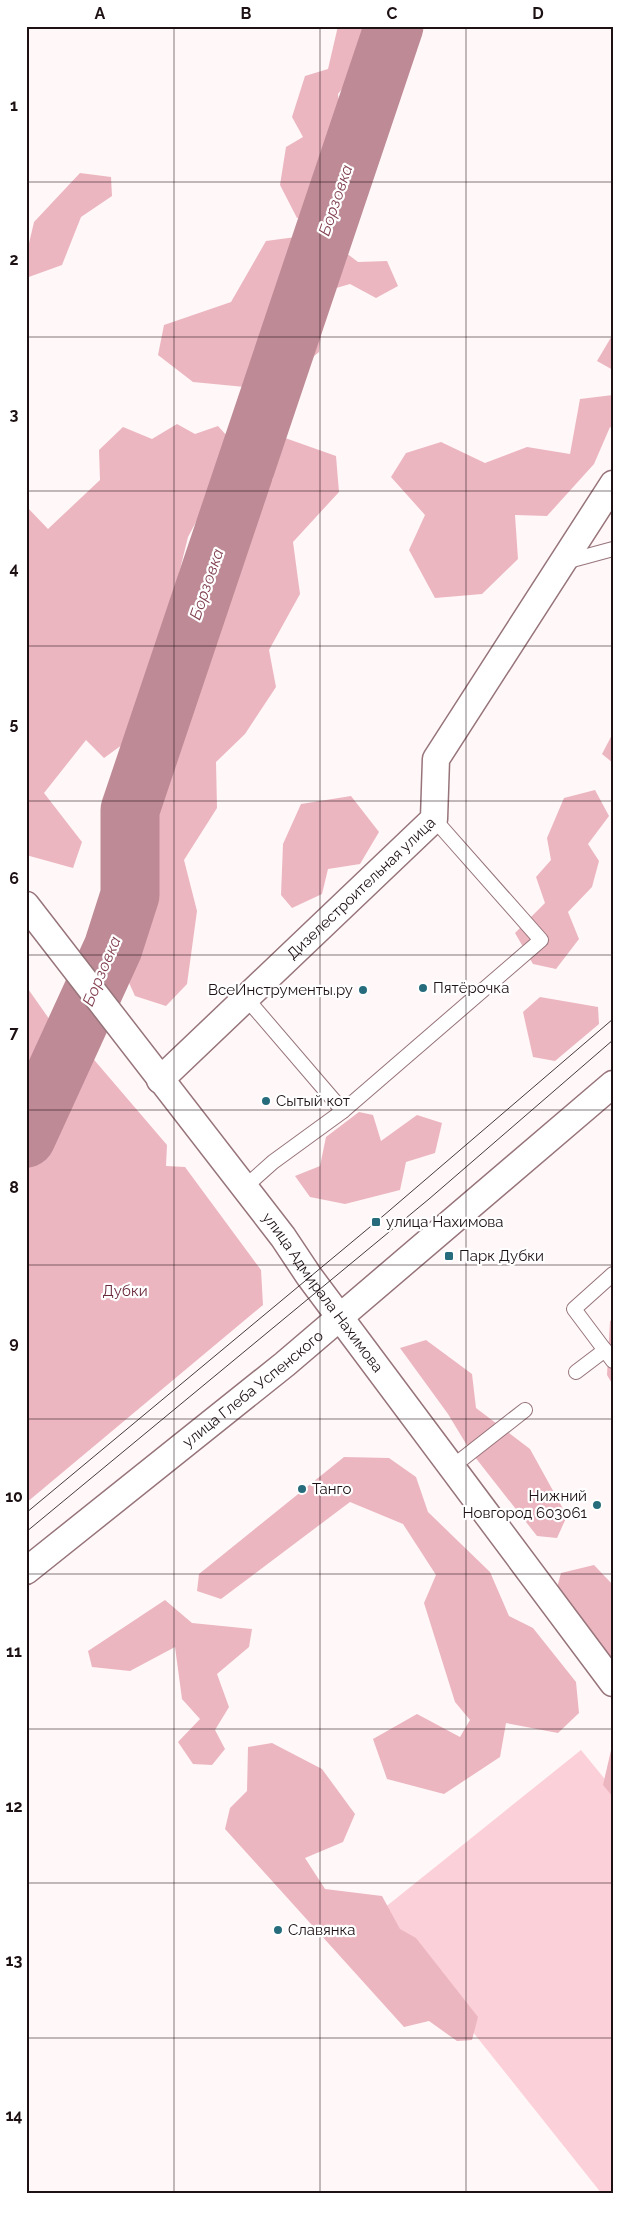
<svg xmlns="http://www.w3.org/2000/svg" width="639" height="2220" viewBox="0 0 639 2220" font-family="Raleway,sans-serif">
  <style>
    .green { fill: #fcd0d8 }
    .forest { fill: #ecb6c0 }
    .water { fill: #bd8a95 }
    .lines { fill: none; stroke-linecap: round; stroke-linejoin: round }
    .river { stroke: #bd8a95; stroke-width: 59 }
    .lane-casing { stroke: #96747a; stroke-width: 16 }
    .street-casing { stroke: #96747a; stroke-width: 29 }
    .lane { stroke: #fff; stroke-width: 14 }
    .street { stroke: #fff; stroke-width: 26 }
    .tram { stroke: #463b3c; stroke-width: 1 }
    .grid { fill: none; stroke: #1d1113; stroke-width: 1; stroke-opacity: 0.55 }
    .poi-dot { fill: #276c7c; stroke: #fff; stroke-width: 2 }
    .labels { text-anchor: middle; stroke-width: 4.5; stroke-linejoin: round; paint-order: stroke }
    .street-label { font-size: 15px; fill: #1d1113; stroke: #fff }
    .poi-label { font-size: 15px; fill: #1d1113; stroke: #fff; text-anchor: start }
    .park-label { font-size: 15px; fill: #6a293b; stroke: #fff }
    .water-label { font-size: 16px; font-style: italic; fill: #803e4e; stroke: #fff }
    .neatline { fill: none; stroke: #1d1113; stroke-width: 2 }
    .grid-label { font-size: 16px; text-anchor: middle; font-weight: bold; fill: #1d1113 }
  </style>
  <rect width="100%" height="100%" fill="#fff7f8"/>
  <polygon class="green" points="581,1750 613,1789 613,2194 602,2194 378,1913"/>
  <g class="forest">
    <polygon points="338,26 379,26 369,55 338,94 343,141 322,215 297,218 280,185 286,147 303,137 292,117 305,76 328,69"/>
    <polygon points="80,173 111,177 112,196 81,217 62,265 26,278 26,256 34,222"/>
    <polygon points="296,237 309,250 337,246 358,262 387,261 398,286 376,298 350,284 326,291 319,352 291,375 289,403 259,403 245,387 193,382 158,355 164,325 231,302 266,241"/>
    <polygon points="613,334 613,370 597,361"/>
    <polygon points="613,395 613,429 610,427 594,464 547,516 515,515 518,559 482,594 435,598 409,550 425,515 391,477 406,453 441,442 485,463 527,447 570,454 580,399"/>
    <polygon points="177,424 195,434 218,426 236,446 188,537 160,650 140,690 141,731 104,758 86,740 44,793 82,842 73,868 26,855 26,506 48,529 100,480 99,450 123,427 152,439"/>
    <polygon points="271,433 336,456 339,492 293,542 300,594 269,650 276,687 245,734 216,762 217,808 184,860 197,911 187,984 166,1006 135,996 103,925 119,815 173,743 172,712 194,628 233,572 216,532 225,509 273,479 262,448"/>
    <polygon points="613,733 613,763 602,754"/>
    <polygon points="595,790 609,816 588,844 599,861 592,887 568,912 579,939 556,969 533,964 515,933 545,903 536,877 551,860 547,838 564,798"/>
    <polygon points="351,796 379,832 360,864 328,869 322,894 292,908 281,895 283,844 301,804"/>
    <polygon points="26,986 59,1033 26,1093"/>
    <polygon points="540,997 598,1007 599,1024 555,1061 533,1057 523,1012"/>
    <polygon points="78,1041 167,1145 166,1166 185,1167 261,1270 263,1305 26,1503 26,1172 43,1153"/>
    <polygon points="359,1112 373,1115 381,1141 417,1115 442,1123 435,1153 406,1162 400,1190 345,1204 310,1197 295,1176 320,1166 326,1137"/>
    <polygon points="613,1319 613,1385 607,1375 610,1321"/>
    <polygon points="426,1340 472,1374 476,1408 530,1449 567,1516 557,1538 537,1536 471,1452 448,1414 400,1348"/>
    <polygon points="344,1457 389,1458 416,1477 428,1512 490,1572 509,1616 533,1628 576,1682 579,1713 558,1733 506,1723 500,1757 444,1794 387,1779 373,1739 417,1714 460,1737 470,1720 455,1702 424,1603 436,1575 403,1524 350,1502 221,1599 197,1591 199,1574"/>
    <polygon points="594,1565 613,1585 613,1674 554,1599 561,1573"/>
    <polygon points="165,1600 192,1623 252,1629 249,1647 217,1674 229,1707 215,1730 225,1749 212,1765 193,1764 178,1742 200,1719 182,1699 175,1647 130,1671 92,1667 88,1651"/>
    <polygon points="272,1743 322,1769 355,1814 343,1842 305,1858 325,1889 382,1896 400,1929 416,1938 478,2017 472,2040 457,2041 429,2021 404,2027 225,1829 230,1808 247,1791 248,1747"/>
    <polygon points="612,1746 613,1746 613,1797 603,1785"/>
  </g>
  <path class="water" d="M66,1019L87,1048C72,1091 57,1137 26,1172V1093Z"/>
  <g class="lines">
    <polyline class="river" points="26,1138 113,948 130,895 130,810 394,26"/>
    <g class="lane-casing">
      <g id="lane">
        <polyline points="565,562 613,549"/>
        <polyline points="246,998 343,1111 541,940 434,819"/>
        <polyline points="245,1187 273,1162 343,1111"/>
        <polyline points="613,1274 574,1309 613,1361"/>
        <polyline points="576,1372 605,1350"/>
        <polyline points="452,1467 525,1410"/>
      </g>
    </g>
    <g class="street-casing">
      <g id="street">
        <path id="s1" d="M26,905L283,1237L309,1276L613,1683"/>
        <path id="s2" d="M160,1080L434,819L436,759L613,484"/>
        <path id="s3" d="M26,1571L285,1364L613,1084"/>
      </g>
    </g>
    <use href="#lane" class="lane"/>
    <use href="#street" class="street"/>
    <g class="tram">
      <polyline points="26,1513 376,1222 613,1019"/>
      <polyline points="26,1532 429,1199 613,1040"/>
    </g>
  </g>
  <path class="grid" d="M174,26V2194M320,26V2194M466,26V2194M26,182H613M26,337H613M26,491H613M26,646H613M26,801H613M26,955H613M26,1110H613M26,1265H613M26,1419H613M26,1574H613M26,1729H613M26,1883H613M26,2038H613"/>
  <g class="poi-dot">
    <circle cx="423" cy="988" r="5"/>
    <circle cx="363" cy="990" r="5"/>
    <circle cx="266" cy="1101" r="5"/>
    <rect x="371" y="1217" width="10" height="10" rx="2.5"/>
    <rect x="444" y="1251" width="10" height="10" rx="2.5"/>
    <circle cx="302" cy="1489" r="5"/>
    <circle cx="597" cy="1505" r="5"/>
    <circle cx="278" cy="1930" r="5"/>
  </g>
  <g class="labels">
    <g class="street-label">
      <text dy="5" stroke="none"><textPath href="#s2" startOffset="278">Дизелестроительная улица</textPath></text>
      <text dy="5" stroke="none"><textPath href="#s1" startOffset="488">улица Адмирала Нахимова</textPath></text>
      <text dy="5" stroke="none"><textPath href="#s3" startOffset="291">улица Глеба Успенского</textPath></text>
    </g>
    <g class="poi-label">
      <text x="433" y="993">Пятёрочка</text>
      <text x="353" y="995" text-anchor="end">ВсеИнструменты.ру</text>
      <text x="276" y="1106">Сытый кот</text>
      <text x="386" y="1227">улица Нахимова</text>
      <text x="459" y="1261">Парк Дубки</text>
      <text x="312" y="1494">Танго</text>
      <text x="587" y="1501" text-anchor="end">Нижний<tspan x="587" dy="17">Новгород 603061</tspan></text>
      <text x="288" y="1935">Славянка</text>
    </g>
    <g class="park-label">
      <text x="125" y="1296">Дубки</text>
    </g>
    <g class="water-label">
      <text transform="translate(335 200) rotate(-71)" y="6">Борзовка</text>
      <text transform="translate(206 584) rotate(-71)" y="6">Борзовка</text>
      <text transform="translate(101 971) rotate(-67)" y="6">Борзовка</text>
    </g>
  </g>
  <rect width="639" height="2220" fill="none" stroke="#ffffff" stroke-width="55"/>
  <rect x="28" y="28" width="584" height="2164" class="neatline"/>
  <g class="grid-label">
    <text x="100" y="19">A</text>
    <text x="246" y="19">B</text>
    <text x="392" y="19">C</text>
    <text x="538" y="19">D</text>
    <text x="14" y="111">1</text>
    <text x="14" y="265">2</text>
    <text x="14" y="420">3</text>
    <text x="14" y="574">4</text>
    <text x="14" y="729">5</text>
    <text x="14" y="884">6</text>
    <text x="14" y="1038">7</text>
    <text x="14" y="1193">8</text>
    <text x="14" y="1348">9</text>
    <text x="14" y="1502">10</text>
    <text x="14" y="1657">11</text>
    <text x="14" y="1812">12</text>
    <text x="14" y="1966">13</text>
    <text x="14" y="2121">14</text>
  </g>
</svg>
